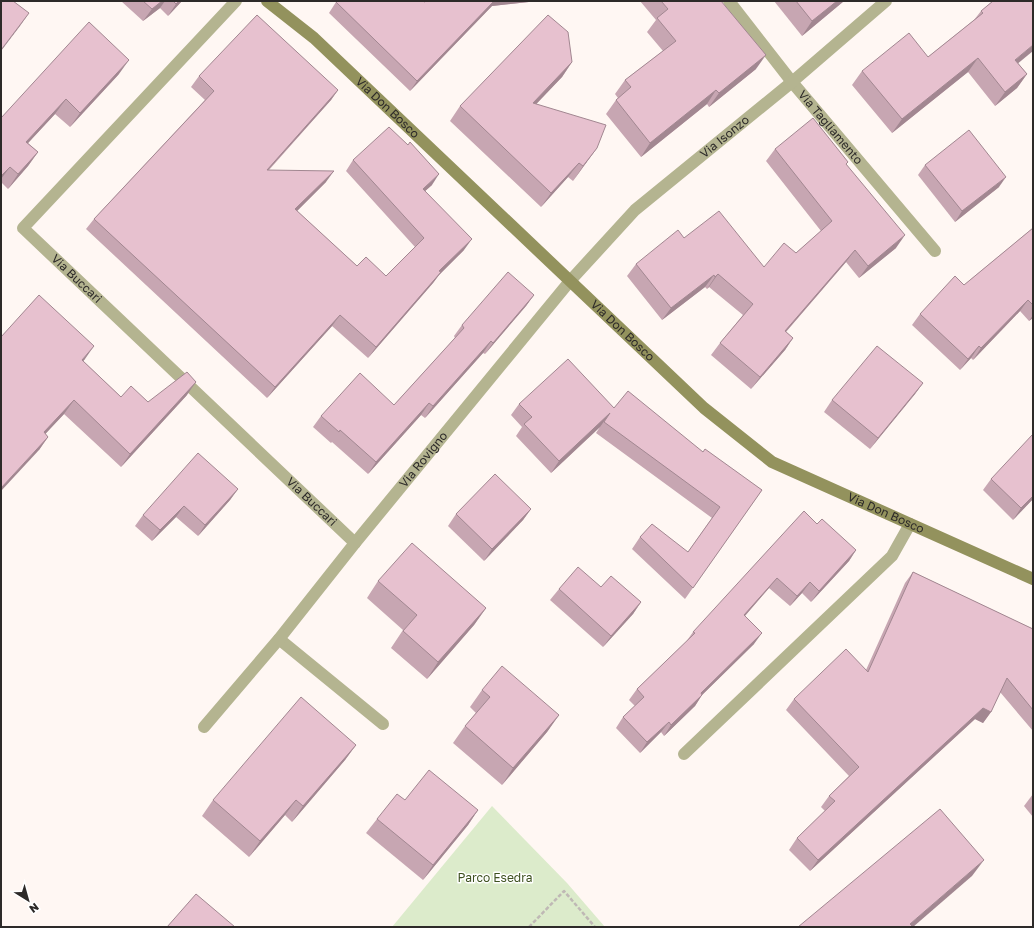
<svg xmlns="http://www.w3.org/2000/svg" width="1034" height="928" viewBox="0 0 1034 928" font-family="'Golos Text',sans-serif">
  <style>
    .green { fill: #dcebcb }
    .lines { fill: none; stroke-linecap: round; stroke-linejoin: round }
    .path { stroke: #bfb8b5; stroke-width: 2.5; stroke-dasharray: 4 2; stroke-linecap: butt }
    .lane { stroke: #b4b490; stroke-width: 12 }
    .street { stroke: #b4b490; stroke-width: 12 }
    .secondary { stroke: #93925d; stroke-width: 12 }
    .wall { fill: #c7a6b2 }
    .shaded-wall { fill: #a28791 }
    .building { fill: #e7c1cf; stroke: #a28791 }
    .labels { text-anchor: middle; stroke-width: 3; stroke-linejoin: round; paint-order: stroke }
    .street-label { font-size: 12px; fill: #2d2a29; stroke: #fff }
    .park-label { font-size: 12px; fill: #3e5120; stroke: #fff }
  </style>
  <rect width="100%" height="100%" fill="#fff7f3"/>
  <polygon class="green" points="492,806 567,883 605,927 392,927"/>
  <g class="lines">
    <polyline class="path" points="529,927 564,891 595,927"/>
    <polyline class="lane" points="684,754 892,556 910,524"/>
    <g class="street">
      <path id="s1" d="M236,1L23,228L355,543"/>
      <path id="s2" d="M729,1L792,82L935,251"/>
      <polyline points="279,639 383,724"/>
      <path id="s3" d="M204,727L279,639L355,543L570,281L635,210L792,82L886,1"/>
    </g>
    <path class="secondary" id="s4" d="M267,1L314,38L704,408L772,462L1033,579"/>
  </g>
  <g class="wall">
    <polygon points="121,1 182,1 168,16 160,8 143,21"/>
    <polygon points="427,1 538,1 492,6 410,91 329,13 336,2 424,2"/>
    <polygon points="640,1 721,1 756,69 709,107 707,104 641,157 606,114 616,100 618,98 615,94 625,80 663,51 647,32 656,20"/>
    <polygon points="774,1 844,1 802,36"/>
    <polygon points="993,1 1018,63 1027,74 1017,88 995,106 968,72 892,133 852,85 862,71 928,57 974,20 981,11"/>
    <polygon points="572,62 562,77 536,104 597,148 573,181 568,177 541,207 450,121 460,106"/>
    <polygon points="119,74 70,127 55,114 28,143 38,152 28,166 8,189 1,182 1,118"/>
    <polygon points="199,76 338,90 331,100 269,170 326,182 297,211 357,266 386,276 415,247 346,171 353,160 432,185 425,191 464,250 439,275 433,283 368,358 332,326 267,398 86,229 94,219 205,100 191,87"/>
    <polygon points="775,149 846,164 896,248 859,278 846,262 786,332 793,338 785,350 751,389 711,355 720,343 743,315 709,287 707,289 705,287 662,320 627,276 636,264 684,238 764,267 796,253 821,231 766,161"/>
    <polygon points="925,165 999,187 955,222 918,175"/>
    <polygon points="1033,228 1033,318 1029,321 1020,311 973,360 971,358 960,370 912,325 920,314 964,285"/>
    <polygon points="534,295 526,306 485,354 483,353 425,418 421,415 368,474 332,442 331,443 313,427 321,416 394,405 455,338 454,336 462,325"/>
    <polygon points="1,337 85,359 83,361 121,397 148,402 187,395 121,467 64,414 45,434 48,437 39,450"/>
    <polygon points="923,383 915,394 870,449 824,412 832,400"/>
    <polygon points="519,404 614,408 703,452 762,490 685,599 632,549 640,537 688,552 712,518 596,433 600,427 551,473 516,436 522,427 511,415"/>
    <polygon points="991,479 1033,499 1013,520 983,490"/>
    <polygon points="238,489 230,500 198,536 176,517 152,541 135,526 143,515"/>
    <polygon points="531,509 523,520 484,561 448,526 456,514"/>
    <polygon points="817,524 856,550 849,561 811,602 802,593 790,606 769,588 745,616 754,644 702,695 695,706 664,736 661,732 640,753 616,728 623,717 635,706 629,700 637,689 686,642 693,632"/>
    <polygon points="913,572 1033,629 1033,731 1000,692 991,712 983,723 975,719 810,871 789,850 797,838 825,811 821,807 829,796 849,776 786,710 794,699 866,670 905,583"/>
    <polygon points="378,581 486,608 474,625 427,679 391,648 403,630 367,598"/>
    <polygon points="601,587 641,602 633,614 603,647 550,600 559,589"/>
    <polygon points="482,690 559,715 547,732 502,785 453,743 465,726 476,713 470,707"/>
    <polygon points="356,745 345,760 292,822 285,815 249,857 202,816 213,800"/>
    <polygon points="1033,794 1033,817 1024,806"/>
    <polygon points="405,800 478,810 468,825 423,880 366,833 377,819"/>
  </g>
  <g class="shaded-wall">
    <polygon points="162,1 165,1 160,8 143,21 152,9"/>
    <polygon points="179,1 182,1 168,16 176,4"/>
    <polygon points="494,1 538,1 492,6 410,91 417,81"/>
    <polygon points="837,1 844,1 802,36 812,21"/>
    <polygon points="29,13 20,26 1,51 1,50"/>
    <polygon points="1033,45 1033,51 1005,74 1015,60"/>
    <polygon points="766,55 756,69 709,107 719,93"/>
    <polygon points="978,58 968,72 892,133 902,119"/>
    <polygon points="129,60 119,74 70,127 80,113"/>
    <polygon points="572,62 562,77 523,118 533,103"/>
    <polygon points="1027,74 1017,88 995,106 1005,92"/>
    <polygon points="338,90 331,100 259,180 267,170"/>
    <polygon points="716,90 707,104 641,157 650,143"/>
    <polygon points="66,99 55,114 16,156 26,142"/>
    <polygon points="597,148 586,163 573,181 583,166"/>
    <polygon points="38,152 28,166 8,189 18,174"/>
    <polygon points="579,163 568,177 541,207 551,193"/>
    <polygon points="10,167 1,179 1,176"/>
    <polygon points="334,171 326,182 288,220 295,209"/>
    <polygon points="439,174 432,185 415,200 423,189"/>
    <polygon points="1006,177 999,187 955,222 962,211"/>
    <polygon points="905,235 896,248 859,278 868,266"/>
    <polygon points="472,239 464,250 439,275 433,283 368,358 376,347 439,271"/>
    <polygon points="855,250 846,262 776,343 785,331"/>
    <polygon points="718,274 709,287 707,289 715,277"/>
    <polygon points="714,275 705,287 662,320 671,308"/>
    <polygon points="534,295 526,306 485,354 493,343"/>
    <polygon points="1028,300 1020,311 973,360 981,348"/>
    <polygon points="340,315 332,326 267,398 275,387"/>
    <polygon points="1033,315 1033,318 1029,321"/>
    <polygon points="793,338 785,350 751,389 760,377"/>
    <polygon points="491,341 483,353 425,418 433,406"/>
    <polygon points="94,346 85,359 73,373 82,360"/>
    <polygon points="979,346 971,358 960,370 968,359"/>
    <polygon points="196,382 187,395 121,467 130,454"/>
    <polygon points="923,383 915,394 870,449 878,438"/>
    <polygon points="74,400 64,414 35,445 44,432"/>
    <polygon points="429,403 421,415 368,474 376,462"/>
    <polygon points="610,413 600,427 551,473 559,461"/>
    <polygon points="48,437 39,450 1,491 1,488"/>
    <polygon points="238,489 230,500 198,536 205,525"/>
    <polygon points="1033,496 1033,499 1013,520 1021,508"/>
    <polygon points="184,506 176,517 152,541 160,530"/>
    <polygon points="531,509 523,520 484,561 492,549"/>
    <polygon points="856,550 849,561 811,602 819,591"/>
    <polygon points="777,578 769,588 736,626 744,615"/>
    <polygon points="810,582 802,593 790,606 797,596"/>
    <polygon points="641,602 633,614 603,647 611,636"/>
    <polygon points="486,608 474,625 427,679 438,662"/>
    <polygon points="762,633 754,644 701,696 702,695 695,706 664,736 671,725 701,693"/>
    <polygon points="983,708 991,712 983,723 975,719 810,871 818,860"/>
    <polygon points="559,715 547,732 502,785 513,768"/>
    <polygon points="669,722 661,732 640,753 647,742"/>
    <polygon points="356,745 345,760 292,822 303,806"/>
    <polygon points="296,800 285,815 249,857 260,841"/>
    <polygon points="478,810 468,825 423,880 433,865"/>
    <polygon points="984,860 972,876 913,927 908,927 910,924"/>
  </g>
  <g class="building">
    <polygon points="1,1 13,1 29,13 1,50"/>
    <polygon points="143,1 162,1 152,9"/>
    <polygon points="173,1 179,1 176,4"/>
    <polygon points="338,1 424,1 424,2 427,1 494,1 417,81 336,2"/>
    <polygon points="661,1 721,1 766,55 719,93 716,90 650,143 616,100 631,87 625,80 676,41 657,18 668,9"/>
    <polygon points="796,1 837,1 812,21"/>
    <polygon points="993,1 1033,1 1033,45 1015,60 1027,74 1005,92 978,58 902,119 862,71 909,33 928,57 983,13 981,11"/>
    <polygon points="257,15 338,90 267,170 334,171 295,209 357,266 366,257 386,276 424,238 353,160 389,127 408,145 410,142 439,174 423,189 472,239 439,271 441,272 376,347 340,315 275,387 94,219 214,91 199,76"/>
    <polygon points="548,15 568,32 572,62 533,103 606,125 597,148 583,166 579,163 551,193 460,106"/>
    <polygon points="89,22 129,60 80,113 66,99 26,142 38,152 18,174 10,167 1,176 1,118"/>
    <polygon points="813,118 848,162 846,164 905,235 868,266 855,250 785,331 793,338 760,377 720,343 753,304 718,274 715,277 714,275 671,308 636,264 678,230 684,238 719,211 764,267 784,243 796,253 832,221 775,149"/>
    <polygon points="969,130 1006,177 962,211 925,165"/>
    <polygon points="1033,228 1033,305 1028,300 981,348 979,346 968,359 920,314 955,276 964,285"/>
    <polygon points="508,272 534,295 493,343 491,341 433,406 429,403 376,462 340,430 339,432 321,416 360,373 394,405 464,328 462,325"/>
    <polygon points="39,295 94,346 82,360 121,397 131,386 148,402 187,372 196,382 130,454 74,400 44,432 48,437 1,488 1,337"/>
    <polygon points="877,346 923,383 878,438 832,400"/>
    <polygon points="568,359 614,408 628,391 703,452 705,449 762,490 693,588 640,537 652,524 688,552 720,507 604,422 610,413 559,461 524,424 532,417 519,404"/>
    <polygon points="1033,434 1033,496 1021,508 991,479"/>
    <polygon points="198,453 238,489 205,525 184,506 160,530 143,515"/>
    <polygon points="495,474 531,509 492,549 456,514"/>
    <polygon points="804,511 817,524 822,519 856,550 819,591 810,582 797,596 777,578 744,615 762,633 701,693 702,695 671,725 669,722 647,742 623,717 644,697 637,689 695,633 693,632"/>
    <polygon points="412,543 486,608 438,662 403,631 417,615 378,581"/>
    <polygon points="578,567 601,587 611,576 641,602 611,636 559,589"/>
    <polygon points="913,572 1033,629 1033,710 1007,678 991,712 983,708 818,860 797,838 835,801 829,796 859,767 794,699 846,649 868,672"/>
    <polygon points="502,666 559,715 513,768 465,726 490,697 482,690"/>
    <polygon points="301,697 356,745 303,806 296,800 260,841 213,800"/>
    <polygon points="429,770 478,810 433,865 377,819 397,794 405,800"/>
    <polygon points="940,809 984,860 910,924 913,927 798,927"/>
    <polygon points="196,894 235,927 167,927"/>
  </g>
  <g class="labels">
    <g class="street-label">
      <text dy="4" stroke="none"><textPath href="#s4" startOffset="161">Via Don Bosco</textPath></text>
      <text dy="4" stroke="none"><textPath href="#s2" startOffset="162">Via Tagliamento</textPath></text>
      <text dy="4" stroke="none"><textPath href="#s3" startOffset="789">Via Isonzo</textPath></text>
      <text dy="4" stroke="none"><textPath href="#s1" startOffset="385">Via Buccari</textPath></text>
      <text dy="4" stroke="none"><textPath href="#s4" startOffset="485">Via Don Bosco</textPath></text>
      <text dy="4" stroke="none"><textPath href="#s3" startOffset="346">Via Rovigno</textPath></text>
      <text dy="4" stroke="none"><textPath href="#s1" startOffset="709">Via Buccari</textPath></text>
      <text dy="4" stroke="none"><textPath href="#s4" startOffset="809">Via Don Bosco</textPath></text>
    </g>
    <g class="park-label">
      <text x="495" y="882">Parco Esedra</text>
    </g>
  </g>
  <rect width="1034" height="928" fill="none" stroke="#2d2a29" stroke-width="4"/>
  <g transform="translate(28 900) rotate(143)" stroke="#ffffff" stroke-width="3" paint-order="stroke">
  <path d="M0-3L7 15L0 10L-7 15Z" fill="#2d2a29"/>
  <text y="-6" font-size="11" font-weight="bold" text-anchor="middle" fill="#2d2a29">N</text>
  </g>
</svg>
